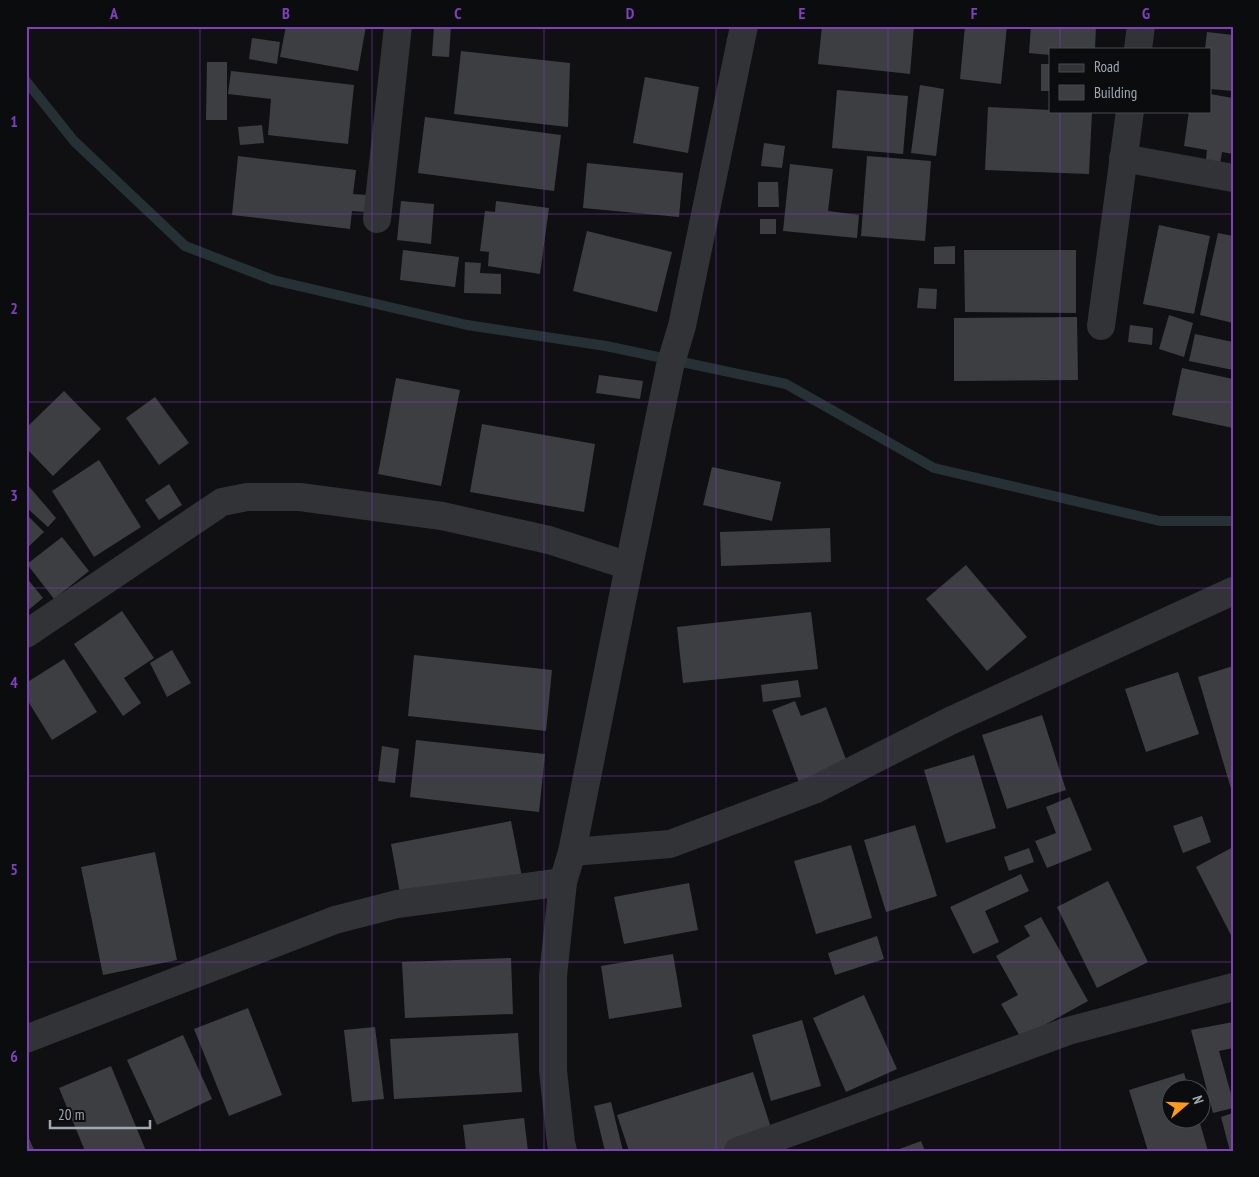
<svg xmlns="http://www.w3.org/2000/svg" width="1259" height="1177" viewBox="0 0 1259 1177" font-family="'PT Sans Narrow',sans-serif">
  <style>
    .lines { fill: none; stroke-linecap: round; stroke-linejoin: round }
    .stream { stroke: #263136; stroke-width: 10 }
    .building { fill: #3c3e42 }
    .minor { stroke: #313337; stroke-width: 28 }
    .grid { fill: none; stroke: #813fbd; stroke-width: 1; stroke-opacity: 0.55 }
    .neatline { fill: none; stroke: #813fbd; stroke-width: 2 }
    .grid-label { font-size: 16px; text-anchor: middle; font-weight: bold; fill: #813fbd }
  </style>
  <rect width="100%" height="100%" fill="#101012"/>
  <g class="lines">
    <polyline class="stream" points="26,81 74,141 185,246 273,280 467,325 606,346 786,384 934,468 1160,521 1233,521"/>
  </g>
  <g class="building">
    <polygon points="286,26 366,26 358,71 280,57"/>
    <polygon points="434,26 451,26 449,57 432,56"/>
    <polygon points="822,26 914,26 910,74 818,64"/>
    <polygon points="965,26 1007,26 1001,84 960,79"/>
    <polygon points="1031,26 1096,26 1095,49 1050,49 1050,55 1029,53"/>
    <polygon points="1207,32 1233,35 1233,91 1210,89 1210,49 1205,49"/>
    <polygon points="252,38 280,42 277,64 249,59"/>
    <polygon points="461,51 570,63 568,127 454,114"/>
    <polygon points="207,62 227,62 227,120 206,120"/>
    <rect x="1041" y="64" width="9" height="27"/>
    <polygon points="231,71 354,85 348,144 268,135 271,99 228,94"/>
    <polygon points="645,77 699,87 688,153 633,143"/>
    <polygon points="920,85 944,89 936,156 911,153"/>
    <polygon points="837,90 908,96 903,154 832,148"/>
    <polygon points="1210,94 1233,98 1233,154 1222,152 1219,170 1205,167 1207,150 1184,146 1189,111 1210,111"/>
    <polygon points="988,107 1050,110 1050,111 1092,112 1089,174 985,170"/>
    <polygon points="425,117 561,135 554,191 418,173"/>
    <polygon points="262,125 264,143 240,145 238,127"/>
    <polygon points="764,143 785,146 782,168 761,166"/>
    <polygon points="238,156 356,170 353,194 367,195 366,212 352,211 350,229 232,215"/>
    <polygon points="867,156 931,161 925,241 861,236"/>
    <polygon points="587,163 683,173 679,217 583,208"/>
    <polygon points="790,164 833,169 828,211 859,215 857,238 783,231"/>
    <polygon points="758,182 778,182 779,207 758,207"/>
    <polygon points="401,201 434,204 431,244 397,240"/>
    <polygon points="496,201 549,208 540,274 488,266 489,252 480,251 485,211 495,212"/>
    <rect x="760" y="219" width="16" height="15"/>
    <polygon points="1159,225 1210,236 1194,314 1143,304"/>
    <polygon points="587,231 672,252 657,312 573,291"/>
    <polygon points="1218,233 1233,236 1233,323 1200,315"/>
    <polygon points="955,246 955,264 934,264 934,247"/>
    <polygon points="403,250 459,257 455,287 400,280"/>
    <polygon points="964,250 1076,250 1076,313 965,312"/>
    <polygon points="465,262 481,263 480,273 501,274 501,294 464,293"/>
    <polygon points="919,288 937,289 936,309 917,308"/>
    <polygon points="1169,315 1193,323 1184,357 1159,349"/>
    <polygon points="1077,317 1078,380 954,381 954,318"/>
    <polygon points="1130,325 1153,328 1152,345 1128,342"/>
    <polygon points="1195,334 1233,342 1233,370 1189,361"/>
    <polygon points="1182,368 1233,379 1233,428 1172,415"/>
    <polygon points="599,375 643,381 640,399 596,393"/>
    <polygon points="396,378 460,390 441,486 378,474"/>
    <polygon points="64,391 101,429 53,476 26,448 26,428"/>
    <polygon points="155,397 189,443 159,465 126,418"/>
    <polygon points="482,424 595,444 584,512 470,492"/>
    <polygon points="99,460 141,527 94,557 52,491"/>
    <polygon points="712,467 781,482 772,521 703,505"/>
    <polygon points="26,483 56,518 48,527 26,507"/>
    <polygon points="169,484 182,505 159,520 145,500"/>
    <polygon points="26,514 44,532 26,549"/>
    <polygon points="830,528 831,562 721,566 720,532"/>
    <polygon points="62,537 89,571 54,599 27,564"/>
    <polygon points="966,565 1027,637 987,671 926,599"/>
    <polygon points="26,577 43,598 26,612"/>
    <polygon points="122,611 154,658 124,678 141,703 123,716 74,644"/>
    <polygon points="811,612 818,669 683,683 677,627"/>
    <polygon points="172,650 191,683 167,697 150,663"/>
    <polygon points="414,655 552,670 546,731 408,716"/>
    <polygon points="64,659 97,712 52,740 26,698 26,683"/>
    <polygon points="1233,666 1233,792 1232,792 1198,677"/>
    <polygon points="1178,672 1199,734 1146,752 1125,689"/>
    <polygon points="798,680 801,697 763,702 761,685"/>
    <polygon points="795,701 801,716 826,707 850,770 801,788 772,710"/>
    <polygon points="1042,715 1066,790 1007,809 982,735"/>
    <polygon points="416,740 545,754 539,812 410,797"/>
    <polygon points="382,746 399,749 395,783 378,781"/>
    <polygon points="974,755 996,828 946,843 924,770"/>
    <polygon points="1070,797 1092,850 1047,868 1035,841 1056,833 1046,807"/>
    <polygon points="1202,816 1211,842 1183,853 1173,826"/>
    <polygon points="511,821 522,877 401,899 391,844"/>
    <polygon points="915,825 937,896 886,912 864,840"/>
    <polygon points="851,845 872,918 816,934 794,861"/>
    <polygon points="1233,847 1233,939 1196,867"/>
    <polygon points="1029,848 1034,862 1009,871 1004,857"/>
    <polygon points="155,852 177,960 103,975 81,867"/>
    <polygon points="1021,874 1029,891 985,911 999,942 973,954 950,907"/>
    <polygon points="1108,881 1148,962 1097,988 1057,907"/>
    <polygon points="689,883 698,930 624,944 614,897"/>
    <polygon points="1041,917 1088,1001 1021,1038 1001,1004 1018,995 996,956 1030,936 1024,926"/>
    <polygon points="877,936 884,959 835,975 828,953"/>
    <polygon points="673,954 682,1007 609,1019 601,966"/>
    <polygon points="511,958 513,1014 405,1018 402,962"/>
    <polygon points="864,995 897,1069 846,1092 813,1018"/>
    <polygon points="248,1008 282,1095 229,1116 194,1029"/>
    <polygon points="802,1020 821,1086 771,1101 752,1035"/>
    <polygon points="1233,1022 1233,1048 1219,1051 1233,1101 1233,1108 1213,1113 1191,1030"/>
    <polygon points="375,1027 384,1099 352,1102 344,1030"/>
    <polygon points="518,1033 522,1092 394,1099 390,1039"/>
    <polygon points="183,1035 212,1099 157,1125 127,1060"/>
    <polygon points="111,1066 146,1151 85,1151 59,1088"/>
    <polygon points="753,1072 774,1137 730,1151 629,1151 617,1115"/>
    <polygon points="1184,1073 1189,1090 1172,1090 1172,1120 1199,1120 1208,1151 1148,1151 1129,1090"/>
    <polygon points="611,1102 623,1151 605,1151 594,1106"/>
    <polygon points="1233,1113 1233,1151 1230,1151 1221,1117"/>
    <polygon points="524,1118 528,1151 466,1151 463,1125"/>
    <polygon points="26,1131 34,1150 31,1151 26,1151"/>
    <polygon points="921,1141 925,1151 894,1151"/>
  </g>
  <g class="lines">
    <g class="minor">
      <polyline points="1138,49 1141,26"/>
      <polyline points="1123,158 1233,178"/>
      <polyline points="377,219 398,26"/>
      <polyline points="1101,326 1130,111"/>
      <polyline points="26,634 222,502 247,497 300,497 442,516 549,540 629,566"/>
      <polyline points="572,852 670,844 814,790 950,721 1233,591"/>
      <polyline points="26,1039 335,920 397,904 563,882"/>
      <polyline points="563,1151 561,1143 553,1071 553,976 563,882 572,852 629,566 670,366 682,326 744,26"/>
      <polyline points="738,1151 803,1128 1068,1031 1233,987"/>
    </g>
  </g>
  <path class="grid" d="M200,26V1151M372,26V1151M544,26V1151M716,26V1151M888,26V1151M1060,26V49M1060,111V1151M26,214H1233M26,402H1233M26,588H1233M26,776H1233M26,962H1233"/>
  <rect width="1259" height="1177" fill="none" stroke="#0b0c0d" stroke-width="55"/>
  <rect x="1049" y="48" width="162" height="65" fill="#0b0c0d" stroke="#474a50"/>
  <rect x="1059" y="64" width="25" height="8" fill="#313337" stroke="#474a50"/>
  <text x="1094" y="72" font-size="15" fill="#a0a8b4">Road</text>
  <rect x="1059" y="85" width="25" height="15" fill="#3c3e42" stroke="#474a50"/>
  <text x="1094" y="98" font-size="15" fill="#a0a8b4">Building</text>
  <g transform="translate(1186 1104) rotate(71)"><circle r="24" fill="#0b0c0d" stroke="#474a50"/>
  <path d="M0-4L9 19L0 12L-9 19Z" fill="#ff9a1b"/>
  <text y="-8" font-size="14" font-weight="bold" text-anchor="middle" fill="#a0a8b4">N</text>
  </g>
  <path d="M50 1120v8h100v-8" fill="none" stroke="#a0a8b4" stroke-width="2.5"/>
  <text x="58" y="1120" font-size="15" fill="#a0a8b4" stroke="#0b0c0d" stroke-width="4" paint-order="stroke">20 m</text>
  <rect x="28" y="28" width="1204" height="1122" class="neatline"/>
  <g class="grid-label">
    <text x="114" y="19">A</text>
    <text x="286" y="19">B</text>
    <text x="458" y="19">C</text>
    <text x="630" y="19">D</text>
    <text x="802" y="19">E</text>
    <text x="974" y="19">F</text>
    <text x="1146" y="19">G</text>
    <text x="14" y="127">1</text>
    <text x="14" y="314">2</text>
    <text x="14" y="501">3</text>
    <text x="14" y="688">4</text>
    <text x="14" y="875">5</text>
    <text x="14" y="1062">6</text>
  </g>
</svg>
